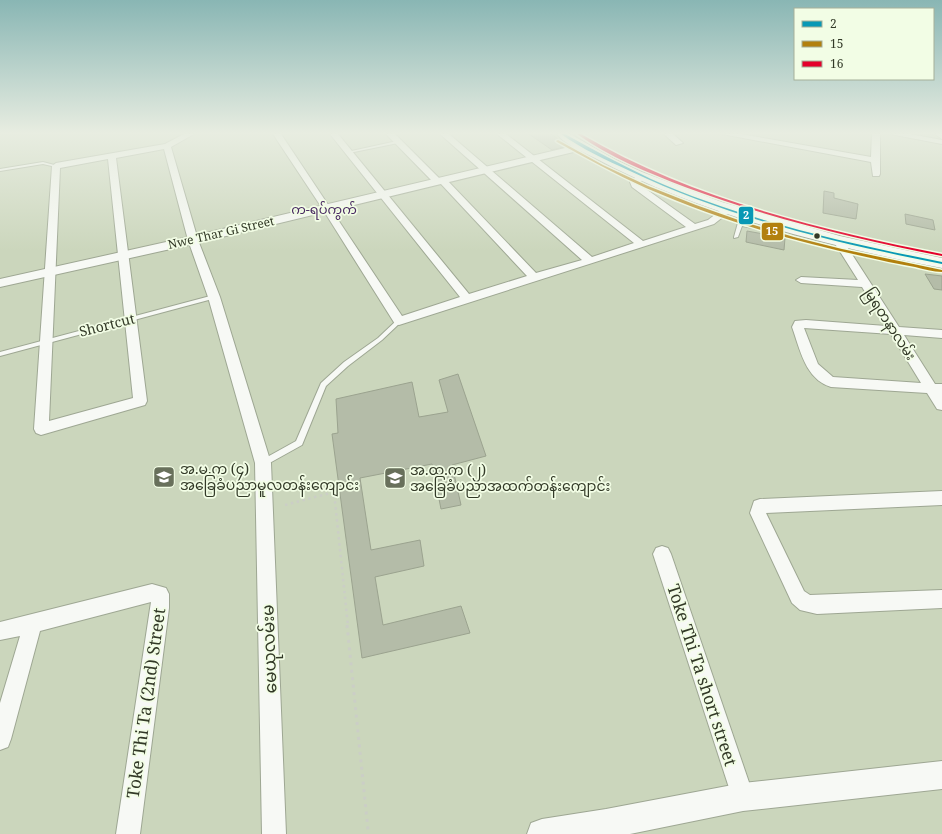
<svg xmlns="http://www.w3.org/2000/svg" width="942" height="834" viewBox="0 0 942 834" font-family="'Noto Serif','Noto Sans Myanmar',serif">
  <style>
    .building { fill: #b4bca8; stroke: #9ba38f }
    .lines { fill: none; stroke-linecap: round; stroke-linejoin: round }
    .service-casing { stroke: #9ea793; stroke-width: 2 }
    .minor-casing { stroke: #9ea793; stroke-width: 2 }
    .tertiary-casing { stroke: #9ea793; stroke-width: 2 }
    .secondary-casing { stroke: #9ea793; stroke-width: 2 }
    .path-far1 { stroke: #cbcec6; stroke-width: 2.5; stroke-dasharray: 2.5 3.5; stroke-linecap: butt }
    .path { stroke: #cbcec6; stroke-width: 3; stroke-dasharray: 3 4.5; stroke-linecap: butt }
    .service { fill: #f7f9f5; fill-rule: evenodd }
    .minor { fill: #f7f9f5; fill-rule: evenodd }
    .tertiary { fill: #f7f9f5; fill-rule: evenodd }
    .secondary { fill: #f7f9f5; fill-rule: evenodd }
    .bus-1-casing { stroke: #f2fde5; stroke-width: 3 }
    .bus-2-casing { stroke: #f2fde5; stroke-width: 3 }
    .bus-3-casing { stroke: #f2fde5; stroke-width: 3 }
    .bus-1 { fill: #0898b5; fill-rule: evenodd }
    .bus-2 { fill: #b2800e; fill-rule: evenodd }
    .bus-3 { fill: #e4002b; fill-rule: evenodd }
    .bus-dot { fill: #323927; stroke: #f2fde5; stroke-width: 1.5 }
    .labels { text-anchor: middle; stroke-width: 3.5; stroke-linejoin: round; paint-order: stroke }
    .far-street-label { font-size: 12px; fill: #323927; stroke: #f2fde5 }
    .far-quarter-label { font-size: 13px; fill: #482962; stroke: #f2fde5 }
    .street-label { font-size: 14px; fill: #323927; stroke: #f2fde5 }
    .poi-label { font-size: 14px; fill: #323927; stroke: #f2fde5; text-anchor: start }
    .near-street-label { font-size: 17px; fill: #323927; stroke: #f2fde5 }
    .line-badge { stroke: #f2fde5; stroke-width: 1.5 }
    .badge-label { font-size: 11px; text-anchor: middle; font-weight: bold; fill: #fff }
  </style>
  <rect width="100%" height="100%" fill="#cbd6bc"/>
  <g class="building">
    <polygon points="529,134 551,134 568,146 552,150"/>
    <polygon points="824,191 834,193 834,198 858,204 856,219 823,213"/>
    <polygon points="905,214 933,220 935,230 906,224"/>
    <polygon points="747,231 785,238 784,250 746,242"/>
    <polygon points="925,274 942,276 942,290 934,289"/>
    <polygon points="458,374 486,456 452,465 461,505 441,509 432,464 360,478 371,550 420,540 424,566 375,577 383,625 461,606 470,633 362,658 332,434 338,433 336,399 412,382 419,417 448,412 439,380"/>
  </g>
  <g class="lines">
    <g class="service-casing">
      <g id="service">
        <polygon points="397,141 399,142 398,143 349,153 347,152"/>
        <polygon points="43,162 58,166 56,167 43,164 0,171 0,169"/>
        <polygon points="741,212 745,213 742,223 771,230 769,231 742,226 738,237 734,238 734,237"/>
        <polygon points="214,295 216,296 216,298 0,356 0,352"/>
        <polygon points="399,319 401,320 401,322 382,340 348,366 326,386 302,445 266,465 263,466 260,465 259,463 260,461 296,441 321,383 344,362 378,338 397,320"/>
      </g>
    </g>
    <g class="minor-casing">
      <g id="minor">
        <path d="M184,134H194L171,147L198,240L220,297L271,463L286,834H262L255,463L208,297L188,240L164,149L116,158L147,401L145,405L41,435L36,433L34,429L52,166L56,163L165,144ZM108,159L133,398L49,421L60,168Z"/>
        <polygon points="273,134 281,134 402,316 460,297 330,134 338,134 469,294 527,276 441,184 435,184 386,134 395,134 439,178 445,178 536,273 582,260 440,134 449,134 592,257 634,243 497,134 506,134 643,241 686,227 632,187 630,182 641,173 645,176 639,184 695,224 708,220 725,207 728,206 733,209 714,224 399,325 395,324 322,208"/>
        <polygon points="664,134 673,134 683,143 676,145"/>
        <polygon points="722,134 741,134 871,157 872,134 880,134 880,174 879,176 873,176 871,162"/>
        <polygon points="890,134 910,134 942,140 942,144"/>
        <path d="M839,239L844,242L899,327L942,330V338L904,335L935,384H942V410L937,409L927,393L831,387C805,379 800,349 792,327L795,321L806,320L886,326L862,287L801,283L796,280L801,277L858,280L834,242ZM804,328L891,334L921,383L833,377L818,364Z"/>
        <polygon points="942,491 942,505 766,513 804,591 810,595 942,590 942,608 817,614 800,610 792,603 750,513 754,501 760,499"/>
        <polygon points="662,546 668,548 671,554 754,797 751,805 743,808 735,805 732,797 653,554 656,548"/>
        <polygon points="152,584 166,588 169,594 169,608 140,834 116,834 151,602 40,631 11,739 8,747 0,750 0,703 20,636 0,640 0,622"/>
      </g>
    </g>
    <g class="tertiary-casing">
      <g id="tertiary">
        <polygon points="935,134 942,134 942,139"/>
        <polygon points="582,144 586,145 587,147 586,149 193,244 0,287 0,279 193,236"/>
        <polygon points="942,761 942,789 743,811 630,834 527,834 531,823 542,819 606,809 743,783"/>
      </g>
    </g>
    <g class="secondary-casing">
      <path id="secondary" d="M557,134H570L616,160L642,172L722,202L840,236L942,258V268C830,247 696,213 595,158C583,152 565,145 557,134Z"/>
    </g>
    <polyline class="path-far1" points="285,505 334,492 348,626"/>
    <polyline class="path" points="347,625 368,830"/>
    <use href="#service" class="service"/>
    <use href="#minor" class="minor"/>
    <use href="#tertiary" class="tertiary"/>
    <use href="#secondary" class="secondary"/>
    <g class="bus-1-casing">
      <path id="bus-1" d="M561,134H565C593,150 622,165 651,179C743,220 843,242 942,262V264C835,243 729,218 630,171C606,160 582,149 561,134Z"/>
    </g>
    <g class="bus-2-casing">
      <path id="bus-2" d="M558,140L603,165L648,186L696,205L744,222L794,237L842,249L942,270V272C933,272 924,269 915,267C897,264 880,260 862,256C788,240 715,218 646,188C615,174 586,158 557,142L556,141Z"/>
    </g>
    <g class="bus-3-casing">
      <path id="bus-3" d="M577,134H581C689,198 820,230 942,254V256C855,239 768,218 685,187C649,173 609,157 577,134Z"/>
    </g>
    <use href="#bus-1" class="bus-1"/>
    <use href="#bus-2" class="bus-2"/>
    <use href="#bus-3" class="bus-3"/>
  </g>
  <linearGradient id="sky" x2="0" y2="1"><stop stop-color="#89b6b4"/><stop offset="0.53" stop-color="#e8ede1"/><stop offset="1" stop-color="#e8ede1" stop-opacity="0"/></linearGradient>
  <rect width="942" height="251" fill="url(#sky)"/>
  <defs>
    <g id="school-square" transform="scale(1.15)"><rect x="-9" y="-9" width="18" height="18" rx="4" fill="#68705b" stroke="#f2fde5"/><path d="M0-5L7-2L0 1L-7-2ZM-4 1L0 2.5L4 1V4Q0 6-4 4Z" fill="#fff"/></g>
  </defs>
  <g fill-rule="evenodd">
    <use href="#school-square" x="164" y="477"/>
    <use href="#school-square" x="395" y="478"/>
  </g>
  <circle class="bus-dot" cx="817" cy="236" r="3.5"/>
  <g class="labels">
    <g class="far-street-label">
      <text transform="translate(221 233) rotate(-13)" y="4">Nwe Thar Gi Street</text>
    </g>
    <g class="far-quarter-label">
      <text x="324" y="214">က-ရပ်ကွက်</text>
    </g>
    <g class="street-label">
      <text transform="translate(890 324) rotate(57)" y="5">မြရတနာလမ်း</text>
      <text transform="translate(107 325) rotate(-14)" y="5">Shortcut</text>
    </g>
    <g class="poi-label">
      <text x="180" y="474">အ.မ.က (၄)<tspan x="180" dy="16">အခြေခံပညာမူလတန်းကျောင်း</tspan></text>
      <text x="410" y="475">အ.ထ.က (၂)<tspan x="410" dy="16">အခြေခံပညာအထက်တန်းကျောင်း</tspan></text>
    </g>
    <g class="near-street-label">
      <text transform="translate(269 649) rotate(-92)" y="6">မေယုလမ်းမ</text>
      <text transform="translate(702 675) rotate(72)" y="6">Toke Thi Ta short street</text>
      <text transform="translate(146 703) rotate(-82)" y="6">Toke Thi Ta (2nd) Street</text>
    </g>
  </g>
  <g class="line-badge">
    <rect x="738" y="206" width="16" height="19" rx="4" fill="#0898b5"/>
    <rect x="761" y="222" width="23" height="19" rx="4" fill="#b2800e"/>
  </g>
  <g class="badge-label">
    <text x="746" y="219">2</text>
    <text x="772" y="235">15</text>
  </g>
  <rect x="794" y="8" width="140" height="72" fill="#f2fde5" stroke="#a5af99"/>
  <rect x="802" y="21" width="20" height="6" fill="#0898b5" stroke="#a5af99"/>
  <text x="830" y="28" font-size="12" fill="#323927">2</text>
  <rect x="802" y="41" width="20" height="6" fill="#b2800e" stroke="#a5af99"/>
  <text x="830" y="48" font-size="12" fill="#323927">15</text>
  <rect x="802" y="61" width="20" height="6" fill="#e4002b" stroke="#a5af99"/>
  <text x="830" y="68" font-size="12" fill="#323927">16</text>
</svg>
